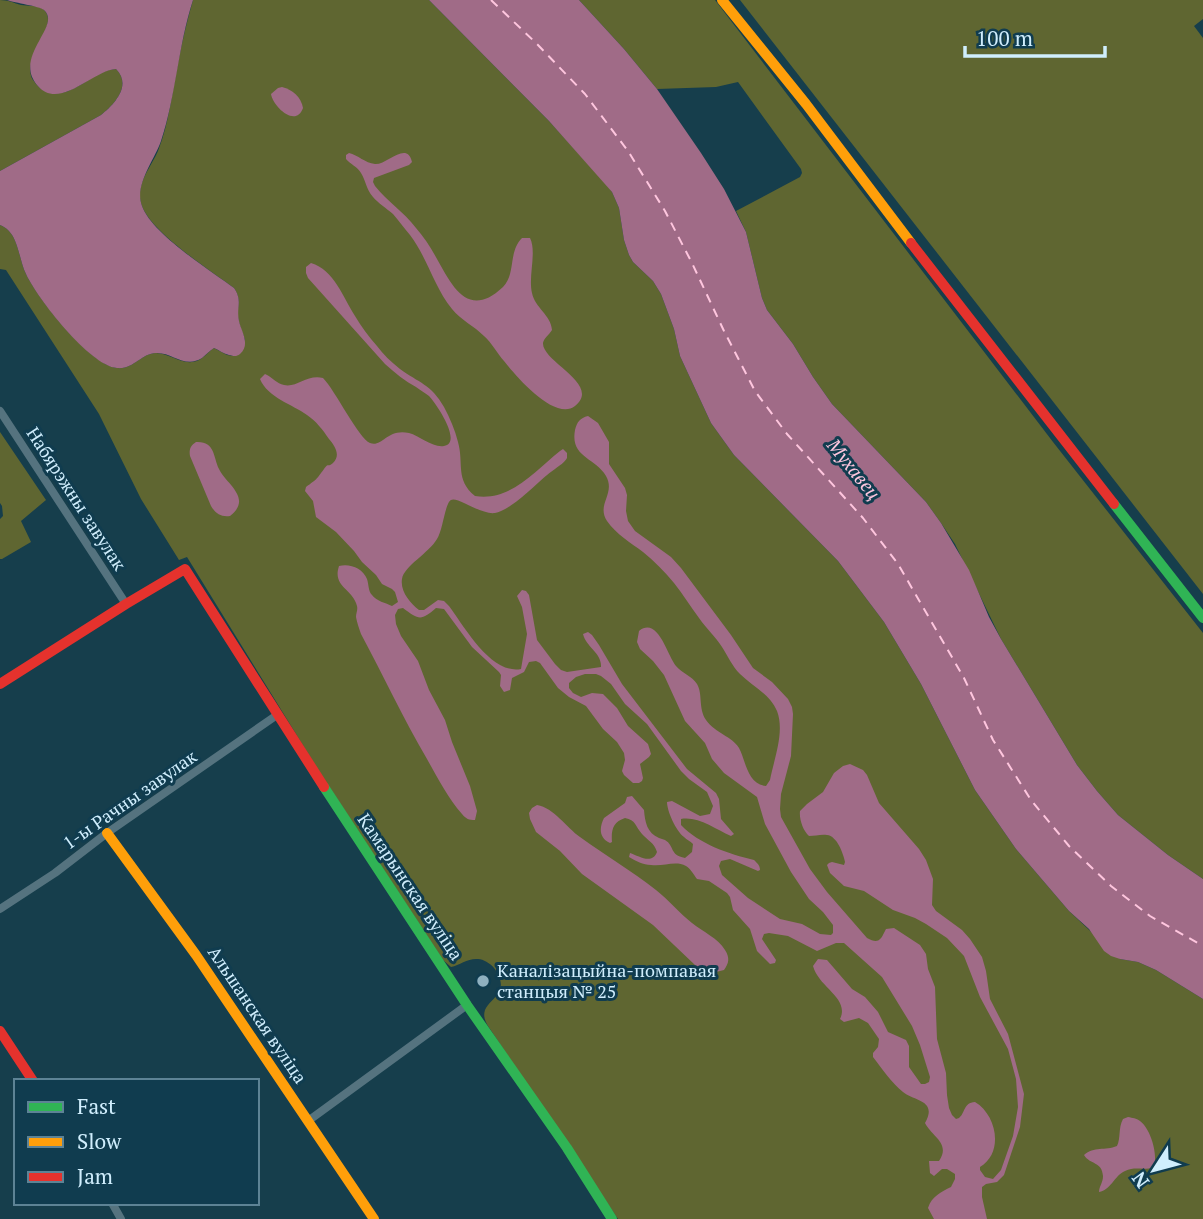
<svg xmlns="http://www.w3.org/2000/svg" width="1203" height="1219" viewBox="0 0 1203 1219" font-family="'PT Serif',serif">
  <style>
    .green { fill: #5f6631 }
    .water { fill: #a06b87 }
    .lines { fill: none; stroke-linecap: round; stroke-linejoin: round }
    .ferry { stroke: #fec6de; stroke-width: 2; stroke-dasharray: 9 7; stroke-linecap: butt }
    .street { stroke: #55737f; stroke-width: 8 }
    .fast { stroke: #30b455; stroke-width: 10 }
    .slow { stroke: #ff9f0a; stroke-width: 10 }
    .jam { stroke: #e5322d; stroke-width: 10 }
    .poi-dot { fill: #8fb0bf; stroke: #103c4f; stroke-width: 2.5 }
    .labels { text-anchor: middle; stroke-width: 6; stroke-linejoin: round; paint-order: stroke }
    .street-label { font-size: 18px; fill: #d0eefd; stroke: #103c4f }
    .poi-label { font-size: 18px; fill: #d0eefd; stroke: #103c4f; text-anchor: start }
    .water-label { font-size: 19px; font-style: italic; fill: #fec6de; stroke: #103c4f }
  </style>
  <rect width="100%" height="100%" fill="#163e4c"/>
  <g class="green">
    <path d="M0,0C8,0 14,3 21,5C28,6 37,5 43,9C62,25 20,56 33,80C36,84 40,89 45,91C72,102 91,70 116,69C132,85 115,104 101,115L0,171Z"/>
    <path d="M193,0H429L549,121L606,184L612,192L619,208L624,240L629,255L633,262L653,281L661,294L674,329L680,356L711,423L734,455L838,561L884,622L921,684L975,790L1016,849L1069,911L1120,959L1138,962L1156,970L1203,999V1219H618L488,1026C485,1021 483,1016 485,1010C488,1003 495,999 499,992C506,979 492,960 478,959C468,958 460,965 451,967L443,960L317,768L187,557L179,560L141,499L99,414L6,270L0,269V225C19,232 18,258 26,274C38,299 90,365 117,368C133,370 142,353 156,353C170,353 182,366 197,361C204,358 208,352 214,348L227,355L234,356L245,340C243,333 239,325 238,317C237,304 242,300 234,288C210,270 152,233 142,206C134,186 150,169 158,151C169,123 172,93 178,63C182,42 187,21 193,0Z"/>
    <polygon points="579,0 715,0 1053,442 1203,633 1203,879 1168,855 1118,815 1097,791 1077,765 1001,639 955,544 941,523 926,502 832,404 813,377 793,344 767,310 762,298 746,232 736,211 800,177 802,173 801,169 738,82 716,87 657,89 624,49"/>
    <polygon points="740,0 1203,0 1203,19 1194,26 1203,38 1203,594"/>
    <polygon points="0,432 46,500 21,521 31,542 2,559 0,559 0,519 3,516 2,506 0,503"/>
  </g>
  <g class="water">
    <path d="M7,0H193C178,46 176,96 161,141C154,161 134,185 142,206C152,234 210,270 234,288C243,301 236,307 239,321C241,331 251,344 240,354C236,357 234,356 229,355C224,354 219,350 214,348C209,351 206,355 202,358C185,369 172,352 156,353C142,353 133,370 117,368C90,366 37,298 26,274C18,258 19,232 0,225V171L101,115C115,104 132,85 116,69C93,70 59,112 37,85C13,56 62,26 44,10C39,6 15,3 7,0Z"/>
    <polygon points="429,0 579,0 624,49 657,89 701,153 724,189 746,232 762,298 767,310 793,344 813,377 832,404 926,502 941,523 969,570 989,617 1001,639 1077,765 1097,791 1118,815 1168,855 1203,879 1203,999 1156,970 1138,962 1120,959 1111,956 1104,951 1089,929 1069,911 1016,849 975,790 921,684 884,622 838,561 734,455 711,423 680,356 674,329 661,294 653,281 633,262 629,255 624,240 619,208 612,192 549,121"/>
    <path d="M282,87C293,90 301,97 303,108C296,128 273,107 271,94L278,88Z"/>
    <path d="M349,153C358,155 365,163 375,164C387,165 407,140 412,162L409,165L374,178L373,182L375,186C387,201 404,212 416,228C424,237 431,248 437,259C453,288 469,319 503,287C516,274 508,252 522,238H530C537,252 528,276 532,293C535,308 551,315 552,330C549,335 544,338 543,343C542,362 602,384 575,406C555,422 515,375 504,361C497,353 492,343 484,336C474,326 461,320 452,309C434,287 427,257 410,235C404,228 399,221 393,214C386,208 378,203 373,197C366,189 366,181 361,173C358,167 350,164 346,159V155Z"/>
    <path d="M311,263C334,270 343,297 355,316C361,326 369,337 377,346C383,354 391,362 400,369C419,383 431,384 444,407C450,418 455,430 458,442C464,463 455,480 475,496C510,502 535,471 560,451L563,449L567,453C567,454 567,456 567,458C565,462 559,466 555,469C539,480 526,496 510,506C506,509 500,512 495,513C481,515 457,496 451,500C445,503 443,530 437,539C429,553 404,566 402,579C400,591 410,603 419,610H424L438,600L444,601L449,606C464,626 491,675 521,669L527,634L522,607L517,596L522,590L526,591L529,595L537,640L555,664L561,670L567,672L601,667C602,653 586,647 583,634L588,632L592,635L599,645L622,684L687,769L716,793L719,799L721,819L734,834L731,836C715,829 698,816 681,819V825C699,844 729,854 754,860C757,863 760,865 760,870L758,871L730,859L721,861L719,866L722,875L748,898L780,919L802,924L820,934L831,935L833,933V925L823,912L809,899L791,872L765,824L757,797L724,773L712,759L705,743L685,721L664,675L653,661L640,649L637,642L639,631C658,616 667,655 676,666C682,673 692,676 697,684C703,694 698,708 706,720C716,734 732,736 739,748C746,761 747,784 766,786L770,780C774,759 785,732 777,711C770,694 752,686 740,674C732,666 728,656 722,647C715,636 706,628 699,618C690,606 683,594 674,583C665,572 654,561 643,552C631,543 616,534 607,521C596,504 616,494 606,476C595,457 570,458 575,430C577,422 580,418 588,416L598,423L609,442V464L625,488L627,495L626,511L628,521L635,531L671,557L681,568L731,635L753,668L772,682L788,699L792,707L793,714L791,756L781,794L780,809L781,817L810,869L827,892L867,938C879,945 881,939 886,929L894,928L920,945L926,954L928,969L935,987L937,1039L946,1073L947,1095L949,1108L952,1115L956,1119L959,1118C966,1112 963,1103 975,1102C997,1115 1004,1153 980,1167V1170L985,1177L993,1179L1001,1170L1013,1136L1018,1107L1016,1079L1008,1049L980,997L964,956L947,938L926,924L915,918L893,910L864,891L844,886L830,873L827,865L829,863L832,862L844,865L845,862C843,853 837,836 827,835C821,834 815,836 809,836C803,831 799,819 800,811L807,804L823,792L834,773L843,766L850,764L863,770L867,775L879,803L919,849L926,860L933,879L932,905L936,911L962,930L970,939L982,957L986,971L990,999L1008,1034L1024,1094L1020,1127L1004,1175L997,1182L986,1184L982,1187V1197L987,1219H934L928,1208C932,1196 941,1192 951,1187L955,1179V1174L947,1169H942L934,1176L930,1173L929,1161H939C951,1143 932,1137 925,1123C938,1100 914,1101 903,1092C892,1083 882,1069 873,1057V1053L878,1047L879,1039L868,1023L859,1018L844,1022L840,1019C850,998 819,988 813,966L818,959L827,960L852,989L865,997L878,1012L888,1032L906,1040L909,1046V1067L921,1084H925L929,1082L930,1077L920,1045L912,1026L882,977L844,943H836L817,951L788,936L769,933L764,934L762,939L776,960L775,963L770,964L757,951L750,929L733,910L730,897L727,893L709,881L697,879C694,875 691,869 686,866C675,860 663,867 651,865C643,865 636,861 629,857L630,853C639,856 652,865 657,852C654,842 648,841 642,834C635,826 636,820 625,818C613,822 611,830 612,842L610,843C599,838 599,828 604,818L625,803L627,797L632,796L644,810C645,822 647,833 659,838C661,839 663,839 665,840C675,846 669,855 685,858L692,852L693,844C690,841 687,840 684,837C676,831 667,811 667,802L672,801L700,816L710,814L713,806L707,792L689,779L681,771L647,724L625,704L611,684L601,676L596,674H585L576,677L569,683V688L573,693L581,697L592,693L603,694L617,708L628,726L648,744L651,754L649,757L640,764L643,778L642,781L639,783H633L624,775L622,771L625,760L624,753L617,742L603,729L586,706L569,697L558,688L540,663L536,661L529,662L524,672L512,678L510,690L504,692L500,686L501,675L499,672L472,647L444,609L436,608C421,621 419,620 403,608L398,609L395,615L396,624L401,636L418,661L429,690L445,720L452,742L470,786L477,811L475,820C469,820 466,819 462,814C448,798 437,777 427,759C403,718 383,675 361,634C359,628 357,623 356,617C356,613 358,610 357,606C353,589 332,587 339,566C349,563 363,568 367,579C369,585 368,591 372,595C376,601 386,603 392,606L398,602L395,592L392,589L382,584L376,575L362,562L354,551L336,532L316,517L313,501L305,491L306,487C317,479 316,480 324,469C329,462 327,468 333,463C341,455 335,446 329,439C323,430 316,421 307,415C292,404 268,398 260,379L265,374C272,377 277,384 284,385C297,388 307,374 323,378C335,390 359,439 370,443C382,448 387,428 409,433C420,436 433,448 444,446C463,443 436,403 429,396C425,393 420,390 416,387C405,381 395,373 385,364L308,278L306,273V267Z"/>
    <path d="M196,442C215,441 213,456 219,469C226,484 253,498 230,516C221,517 216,514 211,506L190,456C189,450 190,446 196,442Z"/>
    <path d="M537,805C554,808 566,827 580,837C605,855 632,871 656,890C669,900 679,913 692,923C703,932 718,938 725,950C730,958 729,963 724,970L712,973L704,971L695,965L653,925L582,874L560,851L536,832L530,819L529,813L532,808Z"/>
    <path d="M1128,1117C1133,1118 1136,1118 1140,1121C1151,1129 1158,1155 1154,1167C1144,1171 1135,1166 1125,1171C1114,1176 1111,1190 1099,1192C1099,1186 1103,1183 1103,1176C1102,1161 1090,1165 1084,1155C1094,1146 1105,1151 1117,1146C1121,1138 1118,1128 1123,1119Z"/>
  </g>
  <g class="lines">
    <polyline class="ferry" points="491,0 537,44 585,94 628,151 665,211 692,263 724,331 755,391 787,434 863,518 898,564 964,678 993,740 1031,800 1069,846 1111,886 1150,916 1203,946"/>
    <g class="street">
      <polyline points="0,411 126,604"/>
      <polyline points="0,909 55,873 107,833 277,715"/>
      <polyline points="308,1121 467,1005"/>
      <polyline points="112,1203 121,1219"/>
    </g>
    <g class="fast">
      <polyline points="1114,504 1203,618"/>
      <polyline points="324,787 467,1005 567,1148 612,1219"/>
    </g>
    <g class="slow">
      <polyline points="722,0 806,104 911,243"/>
      <polyline points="107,833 196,955 374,1219"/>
    </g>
    <g class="jam">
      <polyline points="911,243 1114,504"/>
      <polyline points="0,684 126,604 185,569 324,787"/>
      <polyline points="0,1031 33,1081"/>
    </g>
  </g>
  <circle class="poi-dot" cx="483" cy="981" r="7"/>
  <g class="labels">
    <g class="street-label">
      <text transform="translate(76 499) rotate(57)" y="6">Набярэжны завулак</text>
      <text transform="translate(130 800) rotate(-35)" y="6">1-ы Рачны завулак</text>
      <text transform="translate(410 887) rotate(56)" y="6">Камарынская вуліца</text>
      <text transform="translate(257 1015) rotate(56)" y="6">Альшанская вуліца</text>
    </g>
    <g class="poi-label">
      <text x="497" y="977">Каналізацыйна-помпавая<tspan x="497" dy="21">станцыя № 25</tspan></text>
    </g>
    <g class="water-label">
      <text transform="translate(854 469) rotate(51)" y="7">Мухавец</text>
    </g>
  </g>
  <rect x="14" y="1079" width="245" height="126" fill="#103c4f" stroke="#5d8395" stroke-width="2"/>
  <rect x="28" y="1102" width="35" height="10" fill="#30b455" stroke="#5d8395" stroke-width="2"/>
  <text x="77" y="1114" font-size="21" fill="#d0eefd">Fast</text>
  <rect x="28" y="1137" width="35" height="10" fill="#ff9f0a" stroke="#5d8395" stroke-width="2"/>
  <text x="77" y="1149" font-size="21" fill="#d0eefd">Slow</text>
  <rect x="28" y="1172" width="35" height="10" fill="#e5322d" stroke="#5d8395" stroke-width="2"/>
  <text x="77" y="1184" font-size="21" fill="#d0eefd">Jam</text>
  <g transform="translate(1154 1170) rotate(234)" stroke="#103c4f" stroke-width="5" paint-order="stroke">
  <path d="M0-5L12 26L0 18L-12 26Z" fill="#d0eefd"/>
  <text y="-10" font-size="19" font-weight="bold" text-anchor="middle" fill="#d0eefd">N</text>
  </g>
  <path d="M965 46v10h140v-10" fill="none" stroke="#d0eefd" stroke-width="3.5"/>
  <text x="976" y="46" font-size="21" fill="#d0eefd" stroke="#103c4f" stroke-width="5" paint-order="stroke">100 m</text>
</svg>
